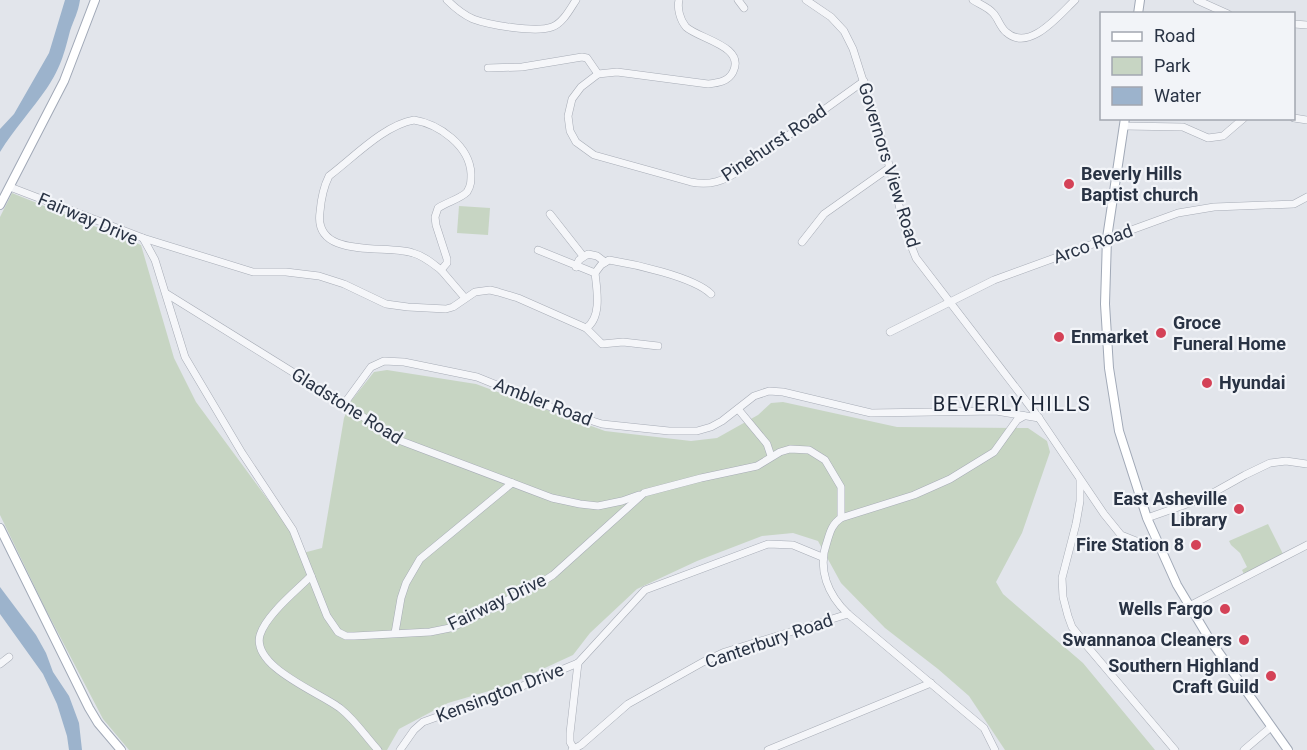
<svg xmlns="http://www.w3.org/2000/svg" width="1307" height="750" viewBox="0 0 1307 750" font-family="Roboto,sans-serif">
  <style>
    .green { fill: #c7d5c3 }
    .water { fill: #9cb3cc }
    .lines { fill: none; stroke-linecap: round; stroke-linejoin: round }
    .minor-casing { stroke: #a7acb6; stroke-width: 8 }
    .major-casing { stroke: #a1a9b7; stroke-width: 10 }
    .minor { stroke: #f5f6f9; stroke-width: 7 }
    .major { stroke: #fff; stroke-width: 8 }
    .poi-dot { fill: #d44257; stroke: #f2f4f8; stroke-width: 2 }
    .labels { text-anchor: middle; stroke-width: 4.5; stroke-linejoin: round; paint-order: stroke }
    .street-label { font-size: 18px; fill: #293344; stroke: #f2f4f8 }
    .poi-label { font-size: 18px; font-weight: bold; fill: #293344; stroke: #f2f4f8; text-anchor: end }
    .neighbourhood-label { font-size: 20px; letter-spacing: 1.5px; fill: #1b2435; stroke: #f2f4f8 }
  </style>
  <rect width="100%" height="100%" fill="#e2e5eb"/>
  <g class="green">
    <polygon points="12,193 141,245 174,358 196,402 288,527 299,554 322,548 344,418 351,401 374,372 387,370 476,384 605,431 691,441 717,438 758,415 771,403 783,402 897,427 1028,428 1047,441 1050,452 1022,533 996,582 1003,594 1083,663 1155,750 1005,750 969,696 938,669 885,628 841,583 818,541 793,533 762,536 697,561 637,589 590,633 573,655 506,686 448,703 399,729 387,750 129,750 103,719 44,606 0,515 0,217"/>
    <polygon points="459,206 490,208 488,235 457,233"/>
    <polygon points="1268,524 1283,554 1244,574 1242,570 1247,567 1240,553 1231,545 1229,541"/>
  </g>
  <g class="water">
    <path d="M65,0H80C78,13 74,19 70,31C64,54 61,67 47,88C32,110 14,129 0,152V129L14,114L49,53Z"/>
    <polygon points="0,587 36,635 46,653 53,672 69,696 79,723 82,750 69,750 67,736 57,704 43,674 0,614"/>
  </g>
  <g class="lines">
    <g class="minor-casing">
      <g id="minor">
        <path d="M447,0C454,7 464,15 473,19C489,25 536,33 552,27C563,23 570,9 576,0"/>
        <path d="M679,0C677,8 680,20 686,27C699,39 746,46 733,72C728,82 717,83 708,84L617,72L598,74L581,87L572,99L568,116L570,131L576,142L594,155L691,182C710,186 724,181 740,170L864,81"/>
        <polyline points="738,0 744,8"/>
        <polyline points="806,0 831,17 844,31 853,49 886,153 906,233 916,258 1039,418 1104,514 1121,535 1141,543 1157,545"/>
        <path d="M973,0C979,4 988,7 993,13C998,18 1000,27 1006,32C1029,53 1059,15 1075,0"/>
        <polyline points="1197,0 1228,14"/>
        <polyline points="1294,24 1307,25"/>
        <polyline points="488,68 522,67 582,57 587,58 598,74"/>
        <polyline points="1294,118 1307,120"/>
        <path d="M414,120C439,124 470,146 471,174C471,181 471,186 467,192C460,199 447,202 438,208L435,217L436,225L447,259V263L441,270C432,263 424,256 413,253C387,244 313,260 320,212C321,199 323,188 329,176C353,158 384,125 414,120Z"/>
        <polyline points="1124,126 1183,127 1208,138 1223,136 1244,118"/>
        <path d="M10,187L143,238L155,260L185,357L242,453L293,530L327,616L338,632L346,636H354L430,632L450,628L466,621L539,584L553,575L644,493L701,478L757,466L780,452L790,449L809,450L825,460L841,487V518C832,524 830,532 827,542C817,569 828,595 848,614L984,728L995,750"/>
        <polyline points="550,214 583,256"/>
        <polyline points="143,238 253,272 286,272 319,276 344,284 386,304 408,307 446,309 453,307 475,292 490,290 498,292 518,298 586,328 602,344 623,342 658,346"/>
        <polyline points="802,242 824,214 889,168"/>
        <path d="M538,250L595,273C597,290 602,318 586,328"/>
        <polyline points="576,267 579,260 588,254 597,256 605,262"/>
        <polyline points="441,270 465,298"/>
        <path d="M595,273L601,265L609,260C634,264 694,277 711,294"/>
        <polyline points="167,294 344,404 396,439 552,498 580,504 598,506 622,501 639,495"/>
        <polyline points="890,332 994,280 1178,213 1214,207 1294,204 1307,197"/>
        <polyline points="344,404 371,367 384,361 404,362 477,377 561,411 602,424 669,431 697,431 711,427 722,421 754,396 769,391 783,392 871,413 996,411 1039,418"/>
        <polyline points="738,409 767,444 771,456"/>
        <polyline points="1080,480 1080,501 1076,524 1062,578 1063,597 1068,616 1072,627 1087,646 1175,750"/>
        <polyline points="841,518 914,495 950,479 994,452 1017,420 1024,416"/>
        <polyline points="1147,518 1204,498 1245,475 1270,463 1286,461 1307,464"/>
        <path d="M311,576C296,591 266,615 260,635C251,667 321,693 341,709C355,720 366,737 378,750"/>
        <polyline points="1189,606 1307,545"/>
        <polyline points="395,633 401,598 406,583 420,559 512,483"/>
        <polyline points="0,664 9,657"/>
        <polyline points="574,749 570,742 570,733 578,663"/>
        <polyline points="400,750 414,730 423,722 520,687 578,663 645,590 768,544 793,545 822,557"/>
        <polyline points="572,750 581,745 628,704 703,662 725,652 848,614"/>
        <polyline points="768,750 931,683"/>
        <polyline points="1244,750 1271,727"/>
      </g>
    </g>
    <g class="major-casing">
      <g id="major">
        <polyline points="1138,14 1140,0"/>
        <polyline points="1125,118 1107,238 1105,304 1109,368 1119,431 1147,518 1177,585 1210,640 1288,750"/>
        <polyline points="0,205 64,81 95,0"/>
        <polyline points="0,528 89,708 98,723 121,750"/>
      </g>
    </g>
    <use href="#minor" class="minor"/>
    <use href="#major" class="major"/>
  </g>
  <g class="poi-dot">
    <circle cx="1069" cy="184" r="6"/>
    <circle cx="1161" cy="333" r="6"/>
    <circle cx="1059" cy="337" r="6"/>
    <circle cx="1207" cy="383" r="6"/>
    <circle cx="1239" cy="509" r="6"/>
    <circle cx="1196" cy="545" r="6"/>
    <circle cx="1225" cy="609" r="6"/>
    <circle cx="1244" cy="640" r="6"/>
    <circle cx="1271" cy="676" r="6"/>
  </g>
  <g class="labels">
    <g class="street-label">
      <text transform="translate(774 143) rotate(-34)" y="6">Pinehurst Road</text>
      <text transform="translate(889 165) rotate(73)" y="6">Governors View Road</text>
      <text transform="translate(88 219) rotate(23)" y="6">Fairway Drive</text>
      <text transform="translate(1093 244) rotate(-20)" y="6">Arco Road</text>
      <text transform="translate(543 402) rotate(21)" y="6">Ambler Road</text>
      <text transform="translate(347 406) rotate(32)" y="6">Gladstone Road</text>
      <text transform="translate(497 602) rotate(-26)" y="6">Fairway Drive</text>
      <text transform="translate(769 641) rotate(-19)" y="6">Canterbury Road</text>
      <text transform="translate(500 693) rotate(-21)" y="6">Kensington Drive</text>
    </g>
    <g class="poi-label">
      <text x="1081" y="180" text-anchor="start">Beverly Hills<tspan x="1081" dy="21">Baptist church</tspan></text>
      <text x="1173" y="329" text-anchor="start">Groce<tspan x="1173" dy="21">Funeral Home</tspan></text>
      <text x="1071" y="343" text-anchor="start">Enmarket</text>
      <text x="1219" y="389" text-anchor="start">Hyundai</text>
      <text x="1227" y="505">East Asheville<tspan x="1227" dy="21">Library</tspan></text>
      <text x="1184" y="551">Fire Station 8</text>
      <text x="1213" y="615">Wells Fargo</text>
      <text x="1232" y="646">Swannanoa Cleaners</text>
      <text x="1259" y="672">Southern Highland<tspan x="1259" dy="21">Craft Guild</tspan></text>
    </g>
    <g class="neighbourhood-label">
      <text x="1012" y="411">BEVERLY HILLS</text>
    </g>
  </g>
  <rect x="1100" y="12" width="195" height="108" fill="#f2f4f8" stroke="#a2a7b0" stroke-width="1.5"/>
  <rect x="1112" y="32" width="30" height="9" fill="#ffffff" stroke="#a2a7b0" stroke-width="1.5"/>
  <text x="1154" y="42" font-size="18" fill="#293344">Road</text>
  <rect x="1112" y="57" width="30" height="18" fill="#c7d5c3" stroke="#a2a7b0" stroke-width="1.5"/>
  <text x="1154" y="72" font-size="18" fill="#293344">Park</text>
  <rect x="1112" y="87" width="30" height="18" fill="#9cb3cc" stroke="#a2a7b0" stroke-width="1.5"/>
  <text x="1154" y="102" font-size="18" fill="#293344">Water</text>
</svg>
